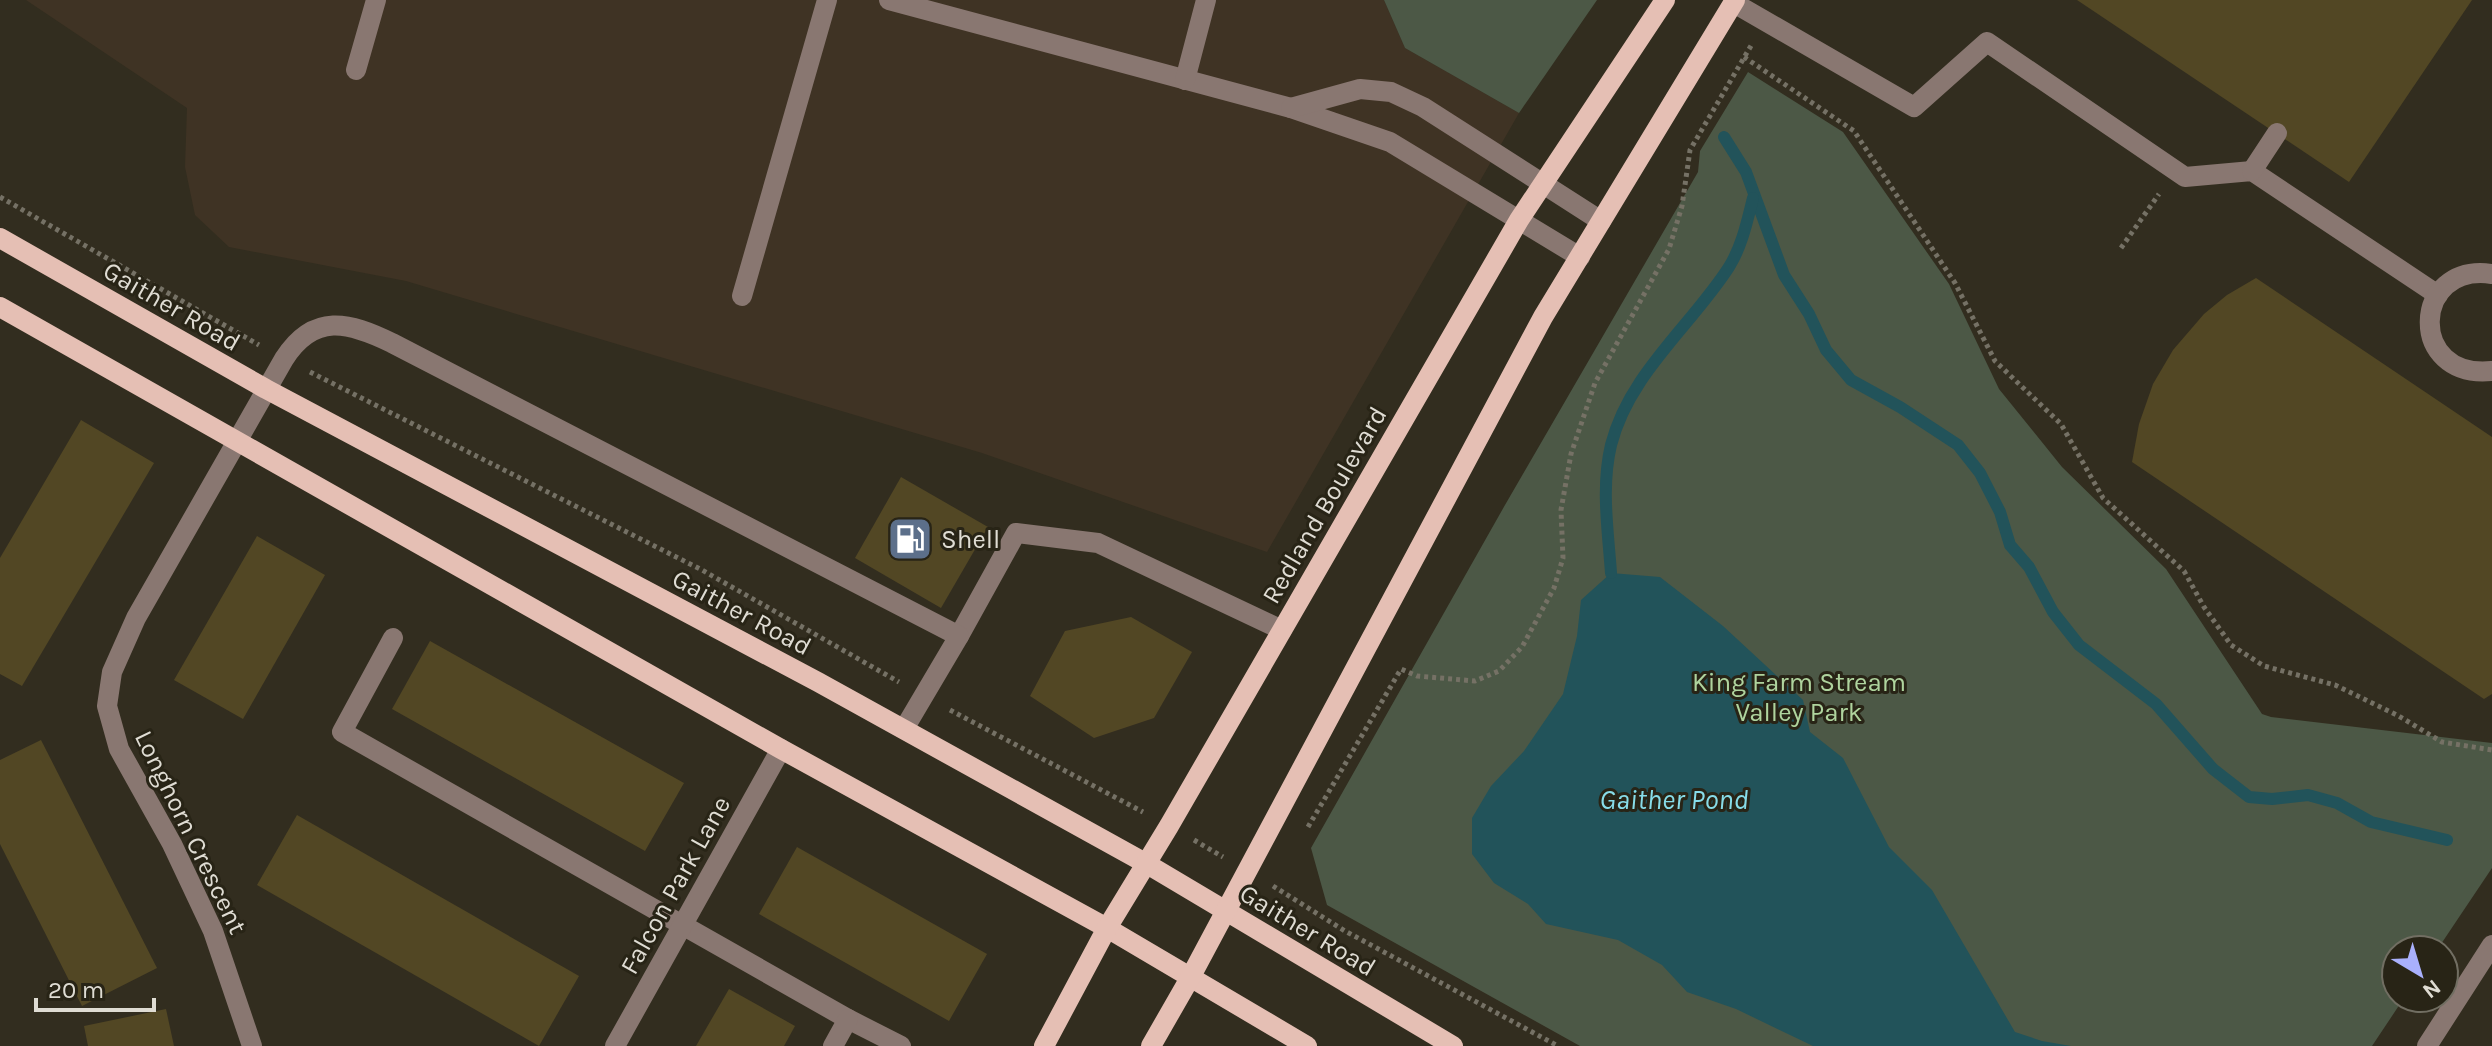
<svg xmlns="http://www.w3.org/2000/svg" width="2492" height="1046" viewBox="0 0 2492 1046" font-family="Karla,sans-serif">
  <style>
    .commercial { fill: #3f3324 }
    .green { fill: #4c5846 }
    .water { fill: #22535a }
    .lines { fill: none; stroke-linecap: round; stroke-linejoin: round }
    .stream { stroke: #22535a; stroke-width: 12 }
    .building { fill: #524724 }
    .path { stroke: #757165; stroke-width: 5; stroke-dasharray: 4 4; stroke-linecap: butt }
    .minor { stroke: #897771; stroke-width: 20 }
    .major { stroke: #e5bfb4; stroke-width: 20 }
    .labels { text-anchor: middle; stroke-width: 6; stroke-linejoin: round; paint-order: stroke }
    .street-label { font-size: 26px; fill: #dfdcd3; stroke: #282416 }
    .poi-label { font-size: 26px; fill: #dfdcd3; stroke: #282416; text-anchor: start }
    .park-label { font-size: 26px; fill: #afd49e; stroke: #282416 }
    .water-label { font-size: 28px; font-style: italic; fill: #87dce8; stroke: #282416 }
  </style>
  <rect width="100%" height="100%" fill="#322d1f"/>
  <polygon class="commercial" points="26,0 1384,0 1405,48 1519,113 1267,552 982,453 406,281 229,247 195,215 185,167 187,108"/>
  <g class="green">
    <polygon points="1384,0 1597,0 1519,113 1405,48"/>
    <polygon points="1748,72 1843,132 1949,284 1999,389 2062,467 2166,569 2262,714 2271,717 2492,743 2492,868 2437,950 2396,950 2396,998 2404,998 2372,1046 1580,1046 1327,905 1311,848 1505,505 1698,172 1700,151"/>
  </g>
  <polygon class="water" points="1611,573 1660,577 1723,626 1803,700 1810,732 1843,758 1889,847 1932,890 2015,1032 2042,1041 2071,1046 1813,1046 1736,1009 1687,992 1662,965 1618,940 1546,924 1528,904 1494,883 1472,854 1472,818 1491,786 1524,751 1563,694 1577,636 1581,600"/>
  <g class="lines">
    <g class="stream">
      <polyline points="1724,137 1746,172 1784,275 1809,314 1826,350 1851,380 1900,407 1958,445 1980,473 2000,512 2010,545 2029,567 2053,612 2079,645 2156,704 2213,769 2249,797 2272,799 2308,795 2337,803 2371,822 2447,840"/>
      <path d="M1611,573C1608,530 1601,487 1611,445C1629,374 1691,326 1729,267C1742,246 1747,222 1753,198"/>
    </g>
  </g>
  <g class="building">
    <polygon points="2077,0 2472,0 2349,182"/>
    <polygon points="2256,278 2492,437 2492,694 2484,699 2132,462 2139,424 2153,384 2173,350 2204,314 2227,295"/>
    <polygon points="81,420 154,463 22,686 0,674 0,558"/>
    <polygon points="901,477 988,527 941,608 855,558"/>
    <polygon points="257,536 325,575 243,719 174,680"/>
    <polygon points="1131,617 1192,652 1154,718 1094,738 1030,696 1065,631"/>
    <polygon points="430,641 684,783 645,851 392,709"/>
    <polygon points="41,740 157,968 82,1006 0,844 0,760"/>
    <polygon points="297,815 579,976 539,1046 257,885"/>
    <polygon points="797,847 987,954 949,1021 759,914"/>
    <polygon points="729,989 795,1026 784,1046 696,1046"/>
    <polygon points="166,1009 174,1046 88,1046 84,1026"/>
  </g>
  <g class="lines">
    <g class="path">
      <polyline points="1744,57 1854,131 1955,283 1995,361 2061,424 2103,498 2184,571 2204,607 2231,645 2264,666 2335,685 2397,715 2442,742 2492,750"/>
      <polyline points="0,197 259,345"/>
      <polyline points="2121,248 2159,194"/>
      <polyline points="310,372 702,570 899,682"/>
      <polyline points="950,710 1143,812"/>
      <polyline points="1308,827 1401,669 1417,676 1475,681 1499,671 1522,647 1554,588 1563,558 1561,510 1571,454 1595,383 1669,249 1682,206 1690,150 1752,44"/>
      <polyline points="1194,840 1223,857"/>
      <polyline points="1273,886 1345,931 1558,1046"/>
    </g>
    <g class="minor">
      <polyline points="889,0 1291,108 1390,142 1580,257"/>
      <polyline points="1734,3 1914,107 1987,42 2185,177 2252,171 2438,295"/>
      <polyline points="356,70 376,0"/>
      <polyline points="1185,80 1206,0"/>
      <polyline points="1291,108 1360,89 1391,92 1423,107 1601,221"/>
      <polyline points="2252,171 2277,133"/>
      <path d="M2492,274C2411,262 2407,380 2492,371"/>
      <polyline points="742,296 827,0"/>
      <polyline points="959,636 1016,533 1098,543 1282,630"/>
      <polyline points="393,638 342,732 848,1019 901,1046"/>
      <path d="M252,1046L213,931L172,844L119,749L107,706L112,672L136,618L284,359C314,312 349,322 392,343L959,636L904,729"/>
      <polyline points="615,1046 781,749"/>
      <polyline points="833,1046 848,1019"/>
      <polyline points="2427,1046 2492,945"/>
    </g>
    <g class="major">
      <polyline points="0,238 266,389 818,682 1147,864 1453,1046"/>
      <polyline points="0,307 781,749 1107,928 1307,1046"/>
      <polyline points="1044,1046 1107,928 1169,826 1519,220 1665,0"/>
      <polyline points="1151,1046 1190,978 1543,317 1735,0"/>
    </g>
  </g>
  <defs>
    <g id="fuel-square" transform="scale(2.3)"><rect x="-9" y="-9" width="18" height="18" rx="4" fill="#5c6f8a" stroke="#282416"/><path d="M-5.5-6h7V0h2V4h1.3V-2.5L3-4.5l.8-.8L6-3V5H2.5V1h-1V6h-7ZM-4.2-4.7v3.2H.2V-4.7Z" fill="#fff"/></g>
  </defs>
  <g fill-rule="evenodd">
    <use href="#fuel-square" x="910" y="539"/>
  </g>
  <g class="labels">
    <g class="street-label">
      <text transform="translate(172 306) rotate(30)" y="9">Gaither Road</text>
      <text transform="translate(1324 505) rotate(-60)" y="9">Redland Boulevard</text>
      <text transform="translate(742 612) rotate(28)" y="9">Gaither Road</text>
      <text transform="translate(191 832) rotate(64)" y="9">Longhorn Crescent</text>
      <text transform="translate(675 885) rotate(-61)" y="9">Falcon Park Lane</text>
      <text transform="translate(1308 930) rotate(31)" y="9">Gaither Road</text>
    </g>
    <g class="poi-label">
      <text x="941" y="548">Shell</text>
    </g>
    <g class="park-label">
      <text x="1799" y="691">King Farm Stream<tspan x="1799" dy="30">Valley Park</tspan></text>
    </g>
    <g class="water-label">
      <text x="1674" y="809">Gaither Pond</text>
    </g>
  </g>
  <g transform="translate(2420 974) rotate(142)"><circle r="38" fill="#282416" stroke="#716e62" stroke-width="2"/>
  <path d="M0-6L14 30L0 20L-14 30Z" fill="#a9b0fc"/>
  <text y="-12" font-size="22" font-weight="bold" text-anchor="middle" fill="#dfdcd3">N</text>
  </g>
  <path d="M36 998v12h118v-12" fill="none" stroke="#dfdcd3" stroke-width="4"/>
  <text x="48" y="998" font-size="24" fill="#dfdcd3" stroke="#282416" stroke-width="6" paint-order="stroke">20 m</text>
</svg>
